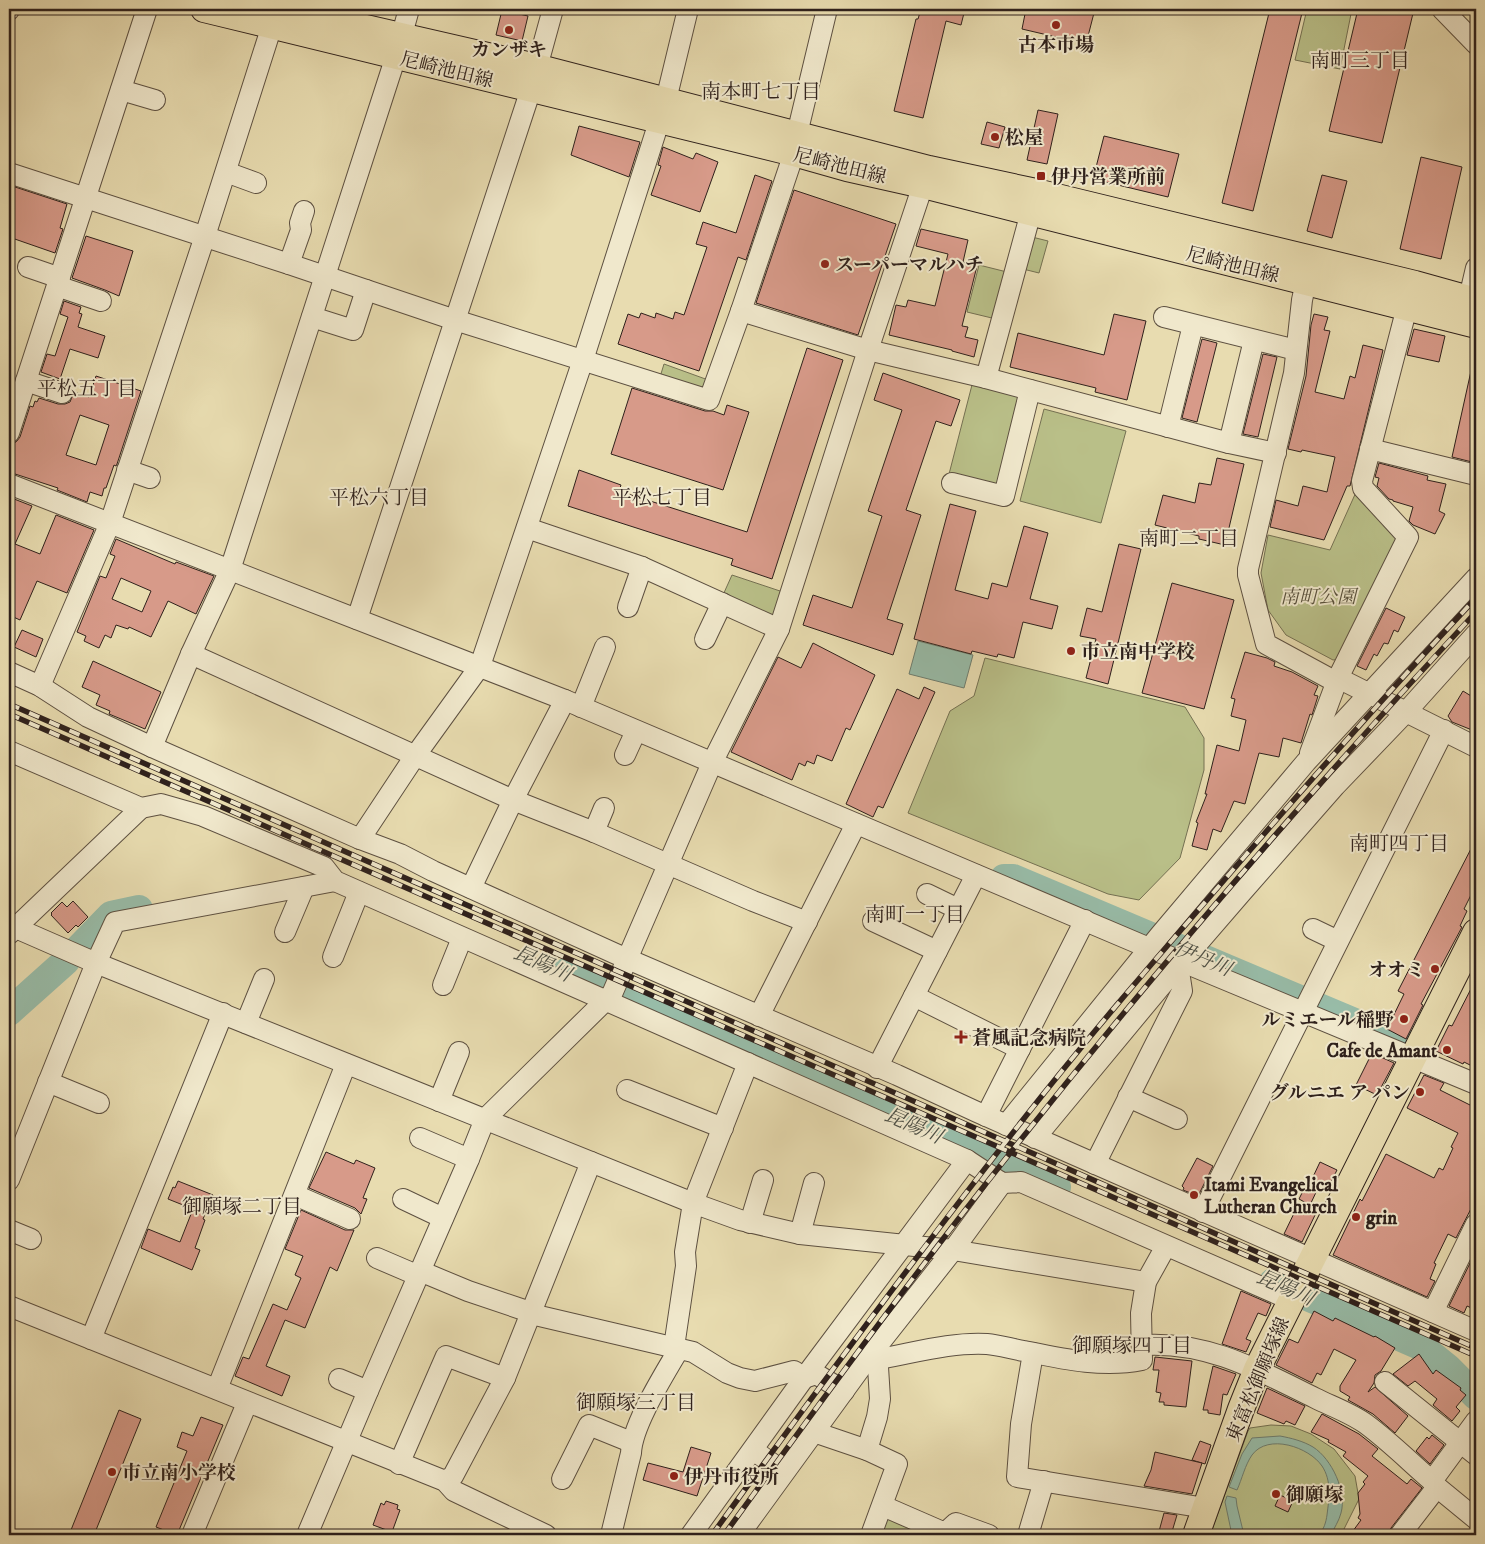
<svg xmlns="http://www.w3.org/2000/svg" width="1485" height="1544" viewBox="0 0 1485 1544" font-family="'IM FELL DW Pica','Noto Serif JP',serif">
  <style>
    .green { fill: #b9bf88; stroke: #747052 }
    .water { fill: #98bca8; stroke: #6e7e70 }
    .lines { fill: none; stroke-linecap: round; stroke-linejoin: round }
    .river { stroke: #98bca8; stroke-width: 28 }
    .building { fill: #d79a89; stroke: #2f211c; fill-rule: evenodd }
    .minor-casing { stroke: #5d5041; stroke-width: 22 }
    .major-casing { stroke: #2f211c; stroke-width: 28 }
    .minor { stroke: #f0e8cc; stroke-width: 20 }
    .major { stroke: #e8dcb0; stroke-width: 26 }
    .rail-casing { stroke: #2f211c; stroke-width: 5.5 }
    .rail { stroke: #f0e8cc; stroke-width: 4; stroke-dasharray: 11; stroke-linecap: butt }
    .poi-dot { fill: #8f2418; stroke: #f0e8cc; stroke-width: 2 }
    .labels { text-anchor: middle; stroke-width: 4; stroke-linejoin: round; paint-order: stroke }
    .poi-label { font-size: 19px; font-weight: bold; fill: #2f211c; stroke: #f0e8cc; text-anchor: start }
    .street-label { font-size: 19px; fill: #2f211c; stroke: #f0e8cc }
    .park-label { font-size: 19px; font-style: italic; fill: #58503c; stroke: #f0e8cc }
    .neighbourhood-label { font-size: 20px; fill: #2f211c; stroke: #f0e8cc }
    .water-label { font-size: 20px; font-style: italic; fill: #4e5046; stroke: #f0e8cc }
  </style>
  <rect width="100%" height="100%" fill="#e8dcb0"/>
  <filter id="stains"><feTurbulence type="fractalNoise" baseFrequency=".004" numOctaves="4"/><feColorMatrix values="0 0 0 0 .2 0 0 0 0 .09 0 0 0 0 .02 0 0 0 .5 -.17"/></filter>
  <radialGradient id="worn" r=".72"><stop offset=".6" stop-color="#630" stop-opacity="0"/><stop offset="1" stop-color="#630" stop-opacity=".3"/></radialGradient>
  <g class="green">
    <polygon points="1307,9 1352,9 1340,69 1295,60"/>
    <polygon points="1032,237 1048,241 1039,273 1023,269"/>
    <polygon points="979,265 1007,272 996,319 967,312"/>
    <polygon points="664,364 711,381 707,391 660,377"/>
    <polygon points="973,381 1022,393 1003,489 948,478"/>
    <polygon points="1044,409 1126,431 1101,523 1020,501"/>
    <polygon points="1357,490 1399,540 1340,659 1333,660 1286,635 1268,610 1261,573 1268,535 1330,550"/>
    <polygon points="732,575 783,592 774,617 723,595"/>
    <polygon points="985,658 1185,707 1204,738 1204,770 1180,858 1139,900 1108,894 908,813 950,711 974,696"/>
    <polygon points="1271,1425 1291,1426 1311,1434 1334,1449 1355,1476 1359,1499 1341,1535 1210,1535 1248,1431 1250,1428"/>
    <polygon points="883,1513 942,1535 875,1535"/>
  </g>
  <g class="water">
    <polygon points="918,641 973,655 964,688 909,674"/>
    <path d="M1280,1436C1291,1438 1303,1441 1313,1447C1332,1459 1347,1492 1341,1513C1339,1521 1334,1528 1331,1535H1318C1324,1530 1326,1522 1327,1515C1329,1499 1332,1481 1322,1466C1309,1447 1268,1433 1252,1455C1245,1465 1242,1479 1237,1490L1229,1487L1242,1454L1252,1438Z"/>
    <polygon points="1227,1496 1236,1498 1237,1506 1244,1535 1232,1535 1225,1502"/>
  </g>
  <g class="lines">
    <g class="river">
      <polyline points="1004,878 1013,878 1402,1042"/>
      <polyline points="78,949 111,915 139,909"/>
      <polyline points="566,972 1057,1187"/>
      <polyline points="9,1012 66,961"/>
      <polyline points="1273,1282 1422,1347 1448,1368 1476,1396"/>
    </g>
  </g>
  <g class="building">
    <polygon points="921,9 965,9 961,25 946,21 923,118 894,111 916,19 918,19"/>
    <polygon points="1026,9 1095,9 1086,44 1022,29"/>
    <polygon points="1270,9 1303,9 1253,211 1222,203"/>
    <polygon points="1358,9 1414,9 1382,143 1329,131"/>
    <polygon points="502,10 528,16 522,41 496,35"/>
    <polygon points="1038,110 1058,114 1047,164 1027,160"/>
    <polygon points="987,122 1005,127 999,148 981,144"/>
    <polygon points="579,126 640,142 629,177 571,155"/>
    <polygon points="1104,136 1179,154 1168,197 1093,179"/>
    <polygon points="663,147 693,159 696,153 718,162 700,212 651,195 661,166 658,165"/>
    <polygon points="1421,157 1462,167 1441,259 1400,249"/>
    <polygon points="755,175 772,181 746,260 738,257 699,371 618,344 628,314 639,318 641,313 655,318 656,313 673,319 675,312 684,315 707,247 696,244 703,222 736,233"/>
    <polygon points="1322,175 1347,181 1332,238 1307,231"/>
    <polygon points="9,185 67,204 60,228 63,229 55,253 9,237"/>
    <polygon points="794,190 896,224 858,335 756,303"/>
    <polygon points="921,229 968,240 963,262 977,266 962,326 968,327 965,337 978,340 974,357 952,351 952,350 889,335 896,305 906,307 908,300 935,306 948,254 916,246"/>
    <polygon points="86,236 133,251 119,296 105,290 72,278"/>
    <polygon points="64,301 81,307 79,313 82,314 78,327 105,336 98,358 70,349 60,379 41,372 47,354 55,356 68,317 60,314"/>
    <polygon points="1114,314 1146,321 1127,400 1095,392 1096,388 1010,367 1018,333 1104,355"/>
    <polygon points="1314,314 1328,317 1324,330 1330,331 1315,392 1344,399 1350,376 1355,378 1363,345 1383,350 1350,486 1347,486 1324,540 1270,527 1276,500 1298,506 1303,486 1327,492 1335,457 1302,450 1301,452 1288,449 1306,376 1311,325"/>
    <polygon points="1414,329 1445,336 1439,362 1407,355"/>
    <polygon points="1202,339 1217,343 1197,422 1182,418"/>
    <polygon points="807,348 843,360 772,579 731,565 733,559 568,506 579,470 621,485 619,491 747,532"/>
    <polygon points="1263,354 1277,357 1258,437 1243,434"/>
    <polygon points="1471,371 1476,372 1476,463 1452,457"/>
    <polygon points="883,373 960,400 951,426 936,421 906,510 921,515 887,619 903,624 893,655 803,625 813,595 852,608 882,516 868,511 902,410 874,400"/>
    <path d="M96,376L141,391L117,464L116,466L114,465L106,488H104L102,496L90,492L87,502L57,490L58,488L9,472V453L12,445L17,441L20,437L30,406L33,407L35,401L37,402L39,398L58,404H65L70,402L74,392L89,397ZM80,415L109,425L96,465L66,455Z"/>
    <polygon points="632,388 705,411 713,411 724,415 727,405 749,412 723,490 611,454"/>
    <polygon points="1217,458 1244,464 1225,545 1199,539 1199,536 1155,525 1163,495 1195,503 1199,483 1211,485"/>
    <polygon points="1379,463 1428,476 1427,480 1446,484 1439,511 1445,514 1435,534 1413,525 1409,521 1413,507 1393,501 1393,500 1389,499 1377,486 1379,478 1375,477"/>
    <polygon points="9,497 32,506 15,544 40,554 56,515 94,530 67,593 37,581 20,620 9,615"/>
    <polygon points="950,504 976,511 955,590 988,599 992,583 1007,587 1024,526 1048,533 1030,599 1058,606 1052,629 1023,622 1014,658 998,654 997,657 972,651 971,654 914,639"/>
    <path d="M116,539L175,564L176,562L214,576L196,614L168,601L151,637L129,627L128,629L116,625L111,638L105,635L99,648L84,641L86,636L77,632L100,576L106,578L115,556L110,554ZM121,578L151,591L142,612L112,599Z"/>
    <polygon points="1119,544 1141,549 1108,684 1086,678 1096,639 1080,636 1087,608 1102,612"/>
    <polygon points="1172,583 1234,600 1204,709 1142,693"/>
    <polygon points="1386,608 1405,617 1398,632 1394,630 1388,644 1384,643 1377,656 1374,654 1366,670 1357,666"/>
    <polygon points="22,630 43,639 36,657 14,647"/>
    <polygon points="813,643 875,675 850,730 846,728 832,761 817,755 814,764 807,761 805,766 799,763 792,780 731,752 778,657 801,668"/>
    <polygon points="1245,652 1267,658 1275,662 1274,666 1292,672 1318,686 1314,695 1318,696 1312,715 1310,714 1301,743 1283,738 1279,757 1259,753 1245,804 1234,801 1221,832 1213,829 1207,850 1192,846 1198,823 1196,822 1207,794 1205,794 1217,745 1239,751 1246,720 1231,716 1235,699 1231,698"/>
    <polygon points="93,661 161,692 145,729 109,714 110,711 96,705 100,695 82,687"/>
    <polygon points="924,687 935,692 883,808 878,806 873,817 846,804 897,689 919,699"/>
    <polygon points="1463,691 1476,699 1476,722 1472,730 1452,722 1448,716"/>
    <polygon points="1476,839 1476,885 1464,909 1467,911 1460,926 1462,927 1421,1004 1423,1005 1406,1039 1387,1029 1404,994 1398,991"/>
    <polygon points="73,901 88,917 78,927 76,925 68,933 51,915 52,914 51,913 62,902 67,907"/>
    <polygon points="1476,979 1476,1068 1464,1062 1463,1064 1436,1051 1449,1025 1452,1026"/>
    <polygon points="1372,1053 1394,1063 1377,1095 1356,1085"/>
    <polygon points="1424,1075 1444,1083 1440,1090 1476,1108 1476,1199 1456,1238 1448,1234 1434,1263 1436,1264 1430,1279 1435,1281 1427,1297 1333,1255 1360,1199 1362,1201 1386,1154 1434,1178 1439,1168 1443,1170 1453,1148 1451,1147 1458,1133 1407,1108"/>
    <polygon points="326,1152 354,1164 356,1160 375,1168 363,1198 367,1199 361,1214 355,1208 309,1188"/>
    <polygon points="1197,1158 1213,1166 1198,1196 1183,1190 1184,1188 1182,1186"/>
    <polygon points="1320,1162 1337,1170 1328,1188 1312,1179"/>
    <polygon points="178,1181 213,1195 203,1219 205,1220 195,1248 200,1250 192,1270 141,1248 148,1229 180,1242 193,1209 168,1199 173,1187 175,1188"/>
    <polygon points="1308,1181 1319,1186 1310,1205 1299,1199"/>
    <polygon points="1299,1203 1317,1211 1302,1242 1284,1234"/>
    <polygon points="301,1210 345,1230 354,1230 337,1271 330,1267 305,1328 285,1320 266,1366 290,1376 282,1396 235,1376 243,1357 249,1359 273,1304 287,1310 301,1278 295,1275 303,1256 285,1249"/>
    <polygon points="1476,1251 1476,1310 1467,1306 1464,1313 1449,1306"/>
    <polygon points="1241,1291 1271,1304 1266,1316 1258,1313 1246,1339 1251,1341 1246,1352 1222,1344"/>
    <polygon points="1314,1311 1333,1321 1335,1318 1374,1337 1375,1336 1395,1348 1381,1371 1375,1375 1374,1383 1368,1392 1375,1387 1408,1416 1395,1433 1373,1414 1348,1400 1350,1397 1340,1391 1340,1386 1356,1360 1334,1349 1321,1375 1317,1373 1312,1383 1276,1365 1289,1339 1298,1343"/>
    <polygon points="1419,1354 1433,1374 1436,1370 1461,1388 1460,1390 1466,1395 1456,1407 1460,1411 1452,1421 1433,1405 1437,1399 1415,1381 1408,1386 1393,1374"/>
    <polygon points="1155,1357 1192,1361 1186,1407 1164,1405 1164,1402 1159,1402 1161,1393 1156,1392 1159,1370 1153,1370"/>
    <polygon points="1213,1366 1236,1374 1227,1395 1223,1394 1220,1415 1208,1413 1208,1410 1203,1410"/>
    <polygon points="1267,1388 1305,1406 1295,1425 1286,1421 1284,1424 1257,1413"/>
    <polygon points="119,1410 141,1419 94,1535 69,1535"/>
    <polygon points="1322,1414 1359,1434 1378,1449 1372,1456 1407,1484 1411,1479 1422,1488 1391,1528 1388,1535 1350,1535 1361,1520 1358,1518 1360,1514 1358,1493 1365,1484 1363,1482 1368,1476 1343,1456 1346,1452 1328,1442 1329,1440 1311,1432"/>
    <polygon points="201,1417 223,1425 177,1535 156,1527 187,1451 177,1447 182,1432 193,1436"/>
    <polygon points="1432,1435 1444,1445 1430,1464 1416,1451 1427,1437 1429,1439"/>
    <polygon points="1200,1441 1211,1445 1205,1464 1192,1460"/>
    <polygon points="691,1447 711,1453 697,1496 643,1480 648,1463 683,1472"/>
    <polygon points="1155,1452 1202,1463 1192,1494 1144,1486 1151,1470"/>
    <polygon points="1280,1495 1293,1501 1288,1512 1275,1506"/>
    <polygon points="386,1501 398,1505 397,1509 400,1510 392,1532 373,1525 381,1503 384,1505"/>
    <polygon points="1164,1513 1177,1515 1171,1535 1158,1535"/>
  </g>
  <g class="lines">
    <g class="minor-casing">
      <g id="minor">
        <polyline points="1442,9 1476,44"/>
        <polyline points="9,10 9,9"/>
        <polyline points="121,90 155,100"/>
        <polyline points="226,172 256,183"/>
        <polyline points="9,173 289,264 455,320 709,400 741,311 794,153 797,134 827,9"/>
        <polyline points="289,264 301,230 300,223 304,211"/>
        <polyline points="28,267 60,278"/>
        <polyline points="1309,268 1302,300 1294,373 1248,569 1248,575 1266,644 1336,682"/>
        <polyline points="57,286 101,301"/>
        <polyline points="1469,298 1476,268"/>
        <polyline points="741,311 868,350 986,378 1229,443 1276,453"/>
        <polyline points="312,317 353,330 366,290"/>
        <polyline points="1164,317 1296,350"/>
        <polyline points="986,378 1031,212"/>
        <polyline points="26,381 62,393"/>
        <polyline points="1168,427 1193,325"/>
        <polyline points="9,433 147,9"/>
        <polyline points="1229,443 1254,340"/>
        <polyline points="1370,449 1476,475"/>
        <polyline points="127,470 150,478"/>
        <polyline points="952,483 1004,496 1030,390"/>
        <polyline points="9,484 565,700 1149,948 1476,1084"/>
        <polyline points="527,528 642,567 779,629"/>
        <polyline points="628,607 642,567"/>
        <polyline points="357,619 531,89 553,9"/>
        <polyline points="705,639 722,603"/>
        <polyline points="191,654 513,800 594,832 753,901 807,922"/>
        <polyline points="9,672 40,686 88,717 152,747 360,839 400,854 433,871 616,954 897,1075 977,1112 1476,1331"/>
        <polyline points="1338,678 1476,747"/>
        <polyline points="40,686 110,523 205,236 276,13"/>
        <polyline points="581,707 605,647"/>
        <polyline points="152,747 191,654 230,570 396,56 409,9"/>
        <polyline points="9,751 141,808 161,804 203,816 324,867 335,881 967,1160 1002,1183 1021,1182 1291,1300"/>
        <polyline points="1310,753 1338,678 1408,537 1363,488 1362,481 1407,307"/>
        <polyline points="625,755 636,731"/>
        <polyline points="594,832 604,808"/>
        <polyline points="360,839 415,756 480,666 583,360 666,100 688,9"/>
        <polyline points="471,888 513,800 565,700"/>
        <polyline points="927,894 958,909"/>
        <polyline points="873,921 937,951"/>
        <polyline points="9,925 96,963 693,1203 740,1220 800,1234 953,1250 1146,1282"/>
        <polyline points="1313,929 1338,941"/>
        <polyline points="285,932 304,887"/>
        <polyline points="9,934 141,808"/>
        <polyline points="333,957 359,892"/>
        <polyline points="443,985 462,938"/>
        <polyline points="914,996 1020,1049"/>
        <polyline points="759,1016 856,824"/>
        <polyline points="246,1023 264,979"/>
        <polyline points="877,1068 976,875"/>
        <polyline points="48,1082 99,1103"/>
        <polyline points="627,1090 723,1128"/>
        <polyline points="1128,1097 1177,1119"/>
        <polyline points="439,1101 459,1052"/>
        <polyline points="986,1116 1085,920"/>
        <polyline points="1006,1125 1160,935 1306,762 1476,578"/>
        <polyline points="420,1138 469,1159"/>
        <polyline points="1035,1138 1166,980 1242,892 1335,786 1406,712 1476,634"/>
        <polyline points="1095,1164 1182,991 1178,965"/>
        <polyline points="9,1180 96,963 115,922 335,881"/>
        <polyline points="295,1195 350,1219"/>
        <polyline points="403,1199 443,1218"/>
        <polyline points="1203,1212 1444,730"/>
        <polyline points="750,1223 763,1180"/>
        <polyline points="9,1230 31,1239"/>
        <polyline points="800,1234 814,1183"/>
        <polyline points="377,1258 419,1276"/>
        <polyline points="420,1271 468,1291 524,1310 531,1314 693,1352 727,1373 740,1378 755,1381 794,1371 804,1378 816,1374 844,1391"/>
        <polyline points="9,1306 445,1481 454,1491 546,1535"/>
        <polyline points="1433,1312 1476,1224"/>
        <polyline points="91,1339 223,1013"/>
        <path d="M1143,1345C1208,1341 1258,1370 1315,1398C1331,1406 1351,1413 1366,1424C1389,1441 1410,1462 1432,1481L1437,1487L1476,1519"/>
        <polyline points="674,1347 686,1266 685,1252 693,1203 748,1063"/>
        <path d="M874,1351L884,1358C917,1352 953,1342 987,1344C999,1345 1012,1349 1024,1351C1063,1359 1103,1368 1142,1360L1141,1313L1146,1282L1166,1246"/>
        <polyline points="1033,1353 1021,1424 1017,1477 1205,1508"/>
        <polyline points="339,1379 368,1391"/>
        <polyline points="1385,1382 1476,1455"/>
        <polyline points="217,1389 346,1064"/>
        <polyline points="814,1432 867,1450 897,1464 871,1535"/>
        <polyline points="753,1450 784,1472"/>
        <polyline points="867,1450 877,1417 880,1399 878,1367 867,1359"/>
        <polyline points="399,1464 446,1356 505,1378"/>
        <polyline points="562,1479 589,1425 631,1442"/>
        <polyline points="445,1481 453,1476 505,1378 591,1162"/>
        <polyline points="1432,1481 1476,1421"/>
        <polyline points="883,1506 945,1533 956,1523 989,1535"/>
        <polyline points="192,1535 247,1403"/>
        <polyline points="307,1535 368,1391 469,1159 485,1119 612,994 712,763 779,629 868,350 927,173"/>
        <path d="M611,1535L631,1453C632,1425 664,1375 679,1349"/>
        <polyline points="691,1535 804,1378 967,1160"/>
        <polyline points="739,1535 867,1359 953,1250 1002,1183"/>
        <polyline points="1028,1535 1044,1481"/>
        <polyline points="1400,1535 1437,1487"/>
      </g>
    </g>
    <g class="major-casing">
      <g id="major">
        <polyline points="204,9 794,153 847,168 923,185 1476,325"/>
        <polyline points="283,9 536,67 929,169 1036,192 1415,284 1476,301"/>
        <polyline points="1196,1535 1241,1409 1257,1369 1476,932"/>
      </g>
    </g>
    <use href="#minor" class="minor"/>
    <use href="#major" class="major"/>
    <g class="rail-casing">
      <g id="rail">
        <polyline points="9,704 1476,1348"/>
        <polyline points="9,714 1476,1356"/>
        <path d="M712,1535C813,1395 915,1257 1022,1121C1083,1043 1148,968 1213,893C1299,793 1386,694 1476,598"/>
        <path d="M724,1535C802,1427 881,1319 963,1213C1125,1005 1297,805 1476,612"/>
      </g>
    </g>
    <use href="#rail" class="rail"/>
  </g>
  <g class="poi-dot">
    <circle cx="1056" cy="25" r="5"/>
    <circle cx="509" cy="30" r="5"/>
    <circle cx="995" cy="137" r="5"/>
    <rect x="1036" y="171" width="10" height="10" rx="2.5"/>
    <circle cx="825" cy="264" r="5"/>
    <circle cx="1071" cy="651" r="5"/>
    <circle cx="1435" cy="969" r="5"/>
    <circle cx="1404" cy="1019" r="5"/>
    <path d="M958.5 1029.5h5v5h5v5h-5v5h-5v-5h-5v-5h5z"/>
    <circle cx="1447" cy="1050" r="5"/>
    <circle cx="1420" cy="1092" r="5"/>
    <circle cx="1194" cy="1195" r="5"/>
    <circle cx="1356" cy="1217" r="5"/>
    <circle cx="112" cy="1472" r="5"/>
    <circle cx="674" cy="1476" r="5"/>
    <circle cx="1276" cy="1494" r="5"/>
  </g>
  <g class="labels">
    <g class="poi-label">
      <text x="1056" y="51" text-anchor="middle">古本市場</text>
      <text x="509" y="56" text-anchor="middle">カンザキ</text>
      <text x="1005" y="144">松屋</text>
      <text x="1051" y="183">伊丹営業所前</text>
      <text x="835" y="271">スーパーマルハチ</text>
      <text x="1081" y="658">市立南中学校</text>
      <text x="1425" y="976" text-anchor="end">オオミ</text>
      <text x="1394" y="1026" text-anchor="end">ルミエール稲野</text>
      <text x="972" y="1044">蒼風記念病院</text>
      <text x="1437" y="1057" text-anchor="end">Cafe de Amant</text>
      <text x="1410" y="1099" text-anchor="end">グルニエ ア パン</text>
      <text x="1204" y="1191">Itami Evangelical<tspan x="1204" dy="22">Lutheran Church</tspan></text>
      <text x="1366" y="1224">grin</text>
      <text x="122" y="1479">市立南小学校</text>
      <text x="684" y="1483">伊丹市役所</text>
      <text x="1286" y="1501">御願塚</text>
    </g>
    <g class="street-label">
      <text transform="translate(447 69) rotate(14)" y="7">尼崎池田線</text>
      <text transform="translate(840 165) rotate(14)" y="7">尼崎池田線</text>
      <text transform="translate(1233 264) rotate(14)" y="7">尼崎池田線</text>
      <text transform="translate(1257 1379) rotate(-67)" y="7">東富松御願塚線</text>
    </g>
    <g class="park-label">
      <text x="1318" y="603">南町公園</text>
    </g>
    <g class="neighbourhood-label">
      <text x="1360" y="67">南町三丁目</text>
      <text x="761" y="98">南本町七丁目</text>
      <text x="87" y="395">平松五丁目</text>
      <text x="379" y="504">平松六丁目</text>
      <text x="662" y="504">平松七丁目</text>
      <text x="1189" y="545">南町二丁目</text>
      <text x="1399" y="850">南町四丁目</text>
      <text x="915" y="921">南町一丁目</text>
      <text x="242" y="1213">御願塚二丁目</text>
      <text x="1132" y="1352">御願塚四丁目</text>
      <text x="636" y="1409">御願塚三丁目</text>
    </g>
    <g class="water-label">
      <text transform="translate(1203 958) rotate(23)" y="7">伊丹川</text>
      <text transform="translate(543 963) rotate(24)" y="7">昆陽川</text>
      <text transform="translate(914 1125) rotate(24)" y="7">昆陽川</text>
      <text transform="translate(1286 1287) rotate(24)" y="7">昆陽川</text>
    </g>
  </g>
  <rect width="1485" height="1544" fill="none" stroke="#e8dcb0" stroke-width="30"/>
  <rect x="10" y="10" width="1465" height="1524" fill="none" stroke="#2f211c" stroke-width="2.5"/>
  <rect x="15" y="15" width="1455" height="1514" fill="none" stroke="#2f211c"/>
  <rect width="100%" height="100%" filter="url(#stains)"/>
  <rect width="100%" height="100%" fill="url(#worn)"/>
</svg>
